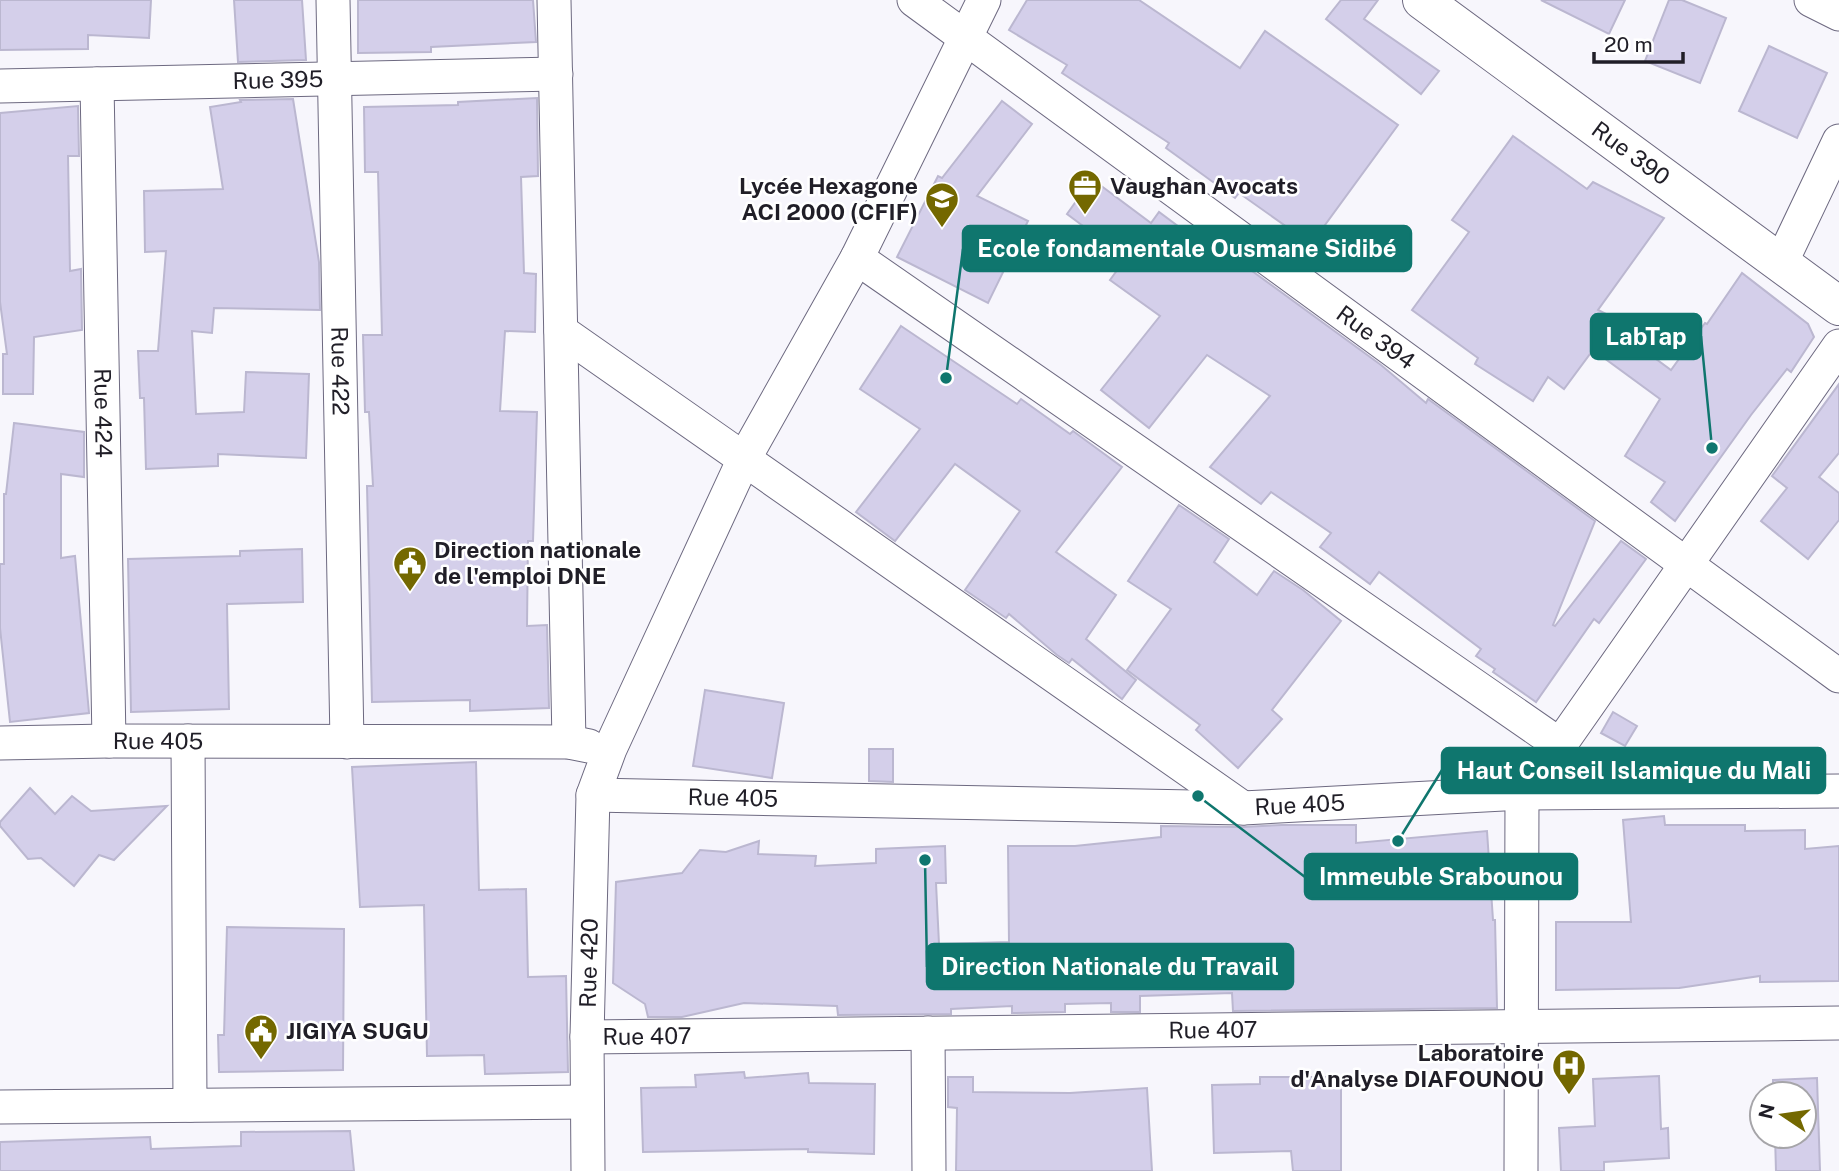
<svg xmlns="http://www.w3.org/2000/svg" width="1839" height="1171" viewBox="0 0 1839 1171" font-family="'Public Sans',sans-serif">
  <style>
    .building { fill: #d4cfea; stroke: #bbb7d0; stroke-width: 2 }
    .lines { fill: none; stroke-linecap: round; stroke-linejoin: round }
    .street-casing { stroke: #6d6980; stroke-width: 35 }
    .secondary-casing { stroke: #6d6980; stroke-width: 40 }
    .street { stroke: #fff; stroke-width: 33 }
    .secondary { stroke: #fff; stroke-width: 38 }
    .labels { text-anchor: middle; stroke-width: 5; stroke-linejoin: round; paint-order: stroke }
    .street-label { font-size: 23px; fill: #201e27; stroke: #fff }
    .poi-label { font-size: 23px; font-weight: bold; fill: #201e27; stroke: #fff; text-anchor: start }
    .leader { fill: none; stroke: #0f766e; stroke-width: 2.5 }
    .callout-dot { fill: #0f766e; stroke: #fff; stroke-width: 2.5 }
    .callout { fill: #0f766e; stroke: #0f766e; stroke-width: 2.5 }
    .callout-label { font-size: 24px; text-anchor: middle; font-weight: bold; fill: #fff }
  </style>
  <rect width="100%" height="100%" fill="#f7f6fc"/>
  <g class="building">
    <polygon points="0,0 151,0 149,38 88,35 88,49 0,50"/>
    <polygon points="234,0 302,0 306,60 238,62"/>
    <polygon points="358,0 533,0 536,42 431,47 431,52 358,53"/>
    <polygon points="1027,0 1139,0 1240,68 1265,31 1398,125 1311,244 1239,193 1235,198 1166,148 1169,143 1062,73 1067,65 1009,30"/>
    <polygon points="1341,0 1378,0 1364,19 1439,71 1421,94 1326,19"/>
    <polygon points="1541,0 1625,0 1609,34"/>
    <polygon points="1669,0 1682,0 1726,18 1700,83 1645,61"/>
    <polygon points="1769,46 1827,73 1797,138 1739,111"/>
    <polygon points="537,98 538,176 521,177 524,273 536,274 535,332 505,331 500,411 537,412 533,541 528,541 527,626 547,625 549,708 470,711 470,700 372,702 367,486 373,486 369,412 365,412 363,335 382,335 378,172 365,172 364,107 458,105 458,102"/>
    <polygon points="293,99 319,262 320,310 214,308 212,333 192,331 196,414 244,412 246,372 309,374 306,458 218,454 218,466 146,469 144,398 140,398 138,351 158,351 166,251 145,252 144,191 223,189 210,107 241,102 240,100"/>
    <polygon points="1002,101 1032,124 977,196 1028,221 988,303 897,257 938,176 942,178"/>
    <polygon points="78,106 79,156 68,156 70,271 81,269 82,330 34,337 33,394 3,394 3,354 7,354 0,302 0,113"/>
    <polygon points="1513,136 1587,189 1593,182 1664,218 1598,310 1610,316 1606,322 1671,370 1705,323 1707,324 1742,273 1808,324 1814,337 1791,372 1787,369 1751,415 1675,521 1651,502 1665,482 1625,456 1660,399 1593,350 1564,389 1548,377 1533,401 1475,364 1478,358 1412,310 1469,232 1452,220"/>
    <polygon points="1092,179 1151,223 1159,212 1210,250 1215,244 1381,365 1426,403 1428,399 1595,521 1553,625 1555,626 1621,541 1646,559 1599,623 1594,619 1536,702 1493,672 1495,669 1476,656 1481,649 1379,572 1370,584 1320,547 1331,533 1271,492 1261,504 1210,467 1270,396 1207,355 1149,428 1101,390 1160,316 1110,280 1126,258 1067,214"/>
    <polygon points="901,326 1017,404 1021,399 1070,434 1073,431 1122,467 1056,552 1116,595 1086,639 1136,680 1122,699 1072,659 1069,663 1057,655 1009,614 1006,618 965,590 1020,511 955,464 895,541 856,512 920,429 860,389"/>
    <polygon points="1839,384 1839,453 1819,477 1839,493 1839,520 1808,559 1761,521 1787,488 1772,476"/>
    <polygon points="14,423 84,432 84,477 61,474 61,558 75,556 89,713 10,722 0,628 0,564 4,564 4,494 6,494"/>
    <polygon points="1179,505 1229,539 1214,562 1257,595 1274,571 1303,590 1341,621 1272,710 1282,719 1238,768 1196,730 1200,725 1127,670 1171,609 1128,581"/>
    <polygon points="302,549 303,602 227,604 229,709 131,712 128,559 240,556 240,551"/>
    <polygon points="705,690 784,703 772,778 693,766"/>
    <polygon points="1613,712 1637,726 1625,746 1601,733"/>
    <polygon points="869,749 893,749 893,782 869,781"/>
    <polygon points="476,762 479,890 526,889 528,977 566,976 568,1072 485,1074 484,1055 427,1056 424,905 360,907 352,767"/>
    <polygon points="30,788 55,814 72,796 91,811 167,806 114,860 99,855 74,886 41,858 28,859 0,826 0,822"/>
    <polygon points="1664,816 1665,825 1745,825 1745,831 1805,830 1805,849 1839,846 1839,981 1760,982 1760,976 1679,988 1556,990 1556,922 1631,922 1623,820"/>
    <polygon points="1282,825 1356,825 1356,843 1487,831 1493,920 1495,920 1497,1008 1233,1011 1232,993 1140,996 1140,1012 1111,1012 1111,1003 1065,1004 1065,1012 1012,1013 1012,1006 951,1009 951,1014 838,1015 837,1006 744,1003 682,1017 648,1017 645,1004 613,983 616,882 682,873 700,850 726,852 759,841 758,854 816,856 815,866 876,863 876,849 945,846 946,883 936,883 939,944 1009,942 1008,846 1075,846 1161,837 1161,826 1243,827"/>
    <polygon points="227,927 344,929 343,1070 219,1072 218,1035 224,1035"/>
    <polygon points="744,1072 745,1078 808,1073 809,1083 875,1084 874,1154 808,1152 808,1149 643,1152 641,1088 696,1087 695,1075"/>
    <polygon points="1659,1076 1661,1129 1668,1128 1669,1158 1604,1162 1604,1171 1561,1171 1559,1128 1595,1126 1593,1079"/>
    <polygon points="948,1077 973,1077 973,1092 1070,1093 1147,1088 1152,1171 956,1171 957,1108 948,1107"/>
    <polygon points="1260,1077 1341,1077 1341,1171 1293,1171 1291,1151 1214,1153 1212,1085 1260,1084"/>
    <polygon points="1817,1078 1820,1171 1776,1171 1775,1136 1804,1136 1804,1094 1773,1094 1773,1080"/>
    <polygon points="350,1131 354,1171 0,1171 0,1142 150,1137 151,1149 241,1146 241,1132"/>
  </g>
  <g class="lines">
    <g class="street-casing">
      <g id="street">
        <path id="s1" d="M333,0L347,742"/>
        <polyline points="554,0 569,742"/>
        <path id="s2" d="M914,0L1839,676"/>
        <polyline points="1811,0 1839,14"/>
        <path id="s3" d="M97,84L109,741"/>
        <path id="s4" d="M0,86L556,74"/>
        <polyline points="857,258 1560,745"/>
        <polyline points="1781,263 1839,141"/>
        <polyline points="561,331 1243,808"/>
        <polyline points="188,741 190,1105"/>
        <path id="s5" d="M0,743L109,741L569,742L589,746"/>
        <path id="s6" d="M593,795L1243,808L1522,793L1839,791"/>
        <polyline points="928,1033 929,1171"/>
        <path id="s7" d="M587,1037L1839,1023"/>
        <polyline points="0,1107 587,1102"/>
        <path id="s8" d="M588,1171L587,1037L593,795L610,749L744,459L857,258L984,0"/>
        <polyline points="1521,1171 1522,793 1560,745 1839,346"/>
      </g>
    </g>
    <g class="secondary-casing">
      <g id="secondary">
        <path id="s9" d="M1422,0L1839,306"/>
      </g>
    </g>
    <use href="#street" class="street"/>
    <use href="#secondary" class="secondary"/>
  </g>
  <defs>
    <g id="office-pin" transform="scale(1.75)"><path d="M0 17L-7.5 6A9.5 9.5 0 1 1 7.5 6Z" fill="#746800" stroke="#fff"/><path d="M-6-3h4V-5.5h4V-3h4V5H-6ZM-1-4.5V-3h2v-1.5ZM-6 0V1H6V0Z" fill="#fff"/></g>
    <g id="school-pin" transform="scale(1.75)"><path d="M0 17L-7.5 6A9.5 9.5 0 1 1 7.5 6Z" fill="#746800" stroke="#fff"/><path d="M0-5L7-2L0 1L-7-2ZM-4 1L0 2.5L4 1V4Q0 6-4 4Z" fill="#fff"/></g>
    <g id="civic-pin" transform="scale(1.75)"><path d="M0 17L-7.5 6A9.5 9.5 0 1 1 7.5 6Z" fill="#746800" stroke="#fff"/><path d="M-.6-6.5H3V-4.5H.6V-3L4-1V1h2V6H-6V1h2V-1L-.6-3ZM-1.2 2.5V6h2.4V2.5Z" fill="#fff"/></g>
    <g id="hospital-pin" transform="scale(1.75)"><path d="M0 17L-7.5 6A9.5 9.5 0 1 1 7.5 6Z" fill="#746800" stroke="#fff"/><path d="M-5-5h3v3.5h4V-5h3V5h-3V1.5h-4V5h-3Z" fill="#fff"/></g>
  </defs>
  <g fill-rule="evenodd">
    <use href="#office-pin" x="1085" y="186"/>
    <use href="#school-pin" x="942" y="199"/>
    <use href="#civic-pin" x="410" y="563"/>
    <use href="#civic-pin" x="261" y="1031"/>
    <use href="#hospital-pin" x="1569" y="1066"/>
  </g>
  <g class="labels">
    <g class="street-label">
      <text dy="8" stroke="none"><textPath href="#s4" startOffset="278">Rue 395</textPath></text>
      <text dy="8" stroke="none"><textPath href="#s9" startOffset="259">Rue 390</textPath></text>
      <text dy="8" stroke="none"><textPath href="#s2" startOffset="572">Rue 394</textPath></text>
      <text dy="8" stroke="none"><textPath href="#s1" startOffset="371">Rue 422</textPath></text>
      <text dy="8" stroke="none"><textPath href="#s3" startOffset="329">Rue 424</textPath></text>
      <text dy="8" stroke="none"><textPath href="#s5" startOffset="158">Rue 405</textPath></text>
      <text dy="8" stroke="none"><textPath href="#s6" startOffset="140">Rue 405</textPath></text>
      <text dy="8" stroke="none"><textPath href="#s6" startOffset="707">Rue 405</textPath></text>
      <text dy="8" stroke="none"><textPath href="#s8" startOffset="208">Rue 420</textPath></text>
      <text dy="8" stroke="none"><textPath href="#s7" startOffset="626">Rue 407</textPath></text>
      <text dy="8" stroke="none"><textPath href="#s7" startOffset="60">Rue 407</textPath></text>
    </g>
    <g class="poi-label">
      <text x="918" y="194" text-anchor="end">Lycée Hexagone<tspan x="918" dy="26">ACI 2000 (CFIF)</tspan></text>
      <text x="1110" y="194">Vaughan Avocats</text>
      <text x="434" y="558">Direction nationale<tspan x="434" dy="26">de l'emploi DNE</tspan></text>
      <text x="286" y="1039">JIGIYA SUGU</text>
      <text x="1544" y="1061" text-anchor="end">Laboratoire<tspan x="1544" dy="26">d'Analyse DIAFOUNOU</tspan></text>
    </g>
  </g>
  <path class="leader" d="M946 378L963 249M1712 448L1701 336M1398 841L1442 770M1198 796L1305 877M925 860L927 967"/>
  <g class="callout-dot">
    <circle cx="946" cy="378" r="7"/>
    <circle cx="1712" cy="448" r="7"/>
    <circle cx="1398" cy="841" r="7"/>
    <circle cx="1198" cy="796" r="7"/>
    <circle cx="925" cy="860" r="7"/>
  </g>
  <g class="callout">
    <rect x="963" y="226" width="448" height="45" rx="7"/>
    <rect x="1591" y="314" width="110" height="45" rx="7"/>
    <rect x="1442" y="748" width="383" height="45" rx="7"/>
    <rect x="1305" y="854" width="272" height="45" rx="7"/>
    <rect x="927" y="944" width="366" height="45" rx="7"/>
  </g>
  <g class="callout-label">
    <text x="1187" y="257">Ecole fondamentale Ousmane Sidibé</text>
    <text x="1646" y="345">LabTap</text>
    <text x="1634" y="779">Haut Conseil Islamique du Mali</text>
    <text x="1441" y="885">Immeuble Srabounou</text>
    <text x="1110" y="975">Direction Nationale du Travail</text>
  </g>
  <g transform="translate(1783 1115) rotate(283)"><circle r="33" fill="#ffffff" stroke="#a6a5a9" stroke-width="2"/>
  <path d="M0-5L12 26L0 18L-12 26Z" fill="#746800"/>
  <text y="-10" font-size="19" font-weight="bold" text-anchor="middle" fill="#201e27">N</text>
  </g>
  <path d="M1594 52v10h89v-10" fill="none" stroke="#201e27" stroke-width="3.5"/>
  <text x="1604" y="52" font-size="21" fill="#201e27" stroke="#ffffff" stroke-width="5" paint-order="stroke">20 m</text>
</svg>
